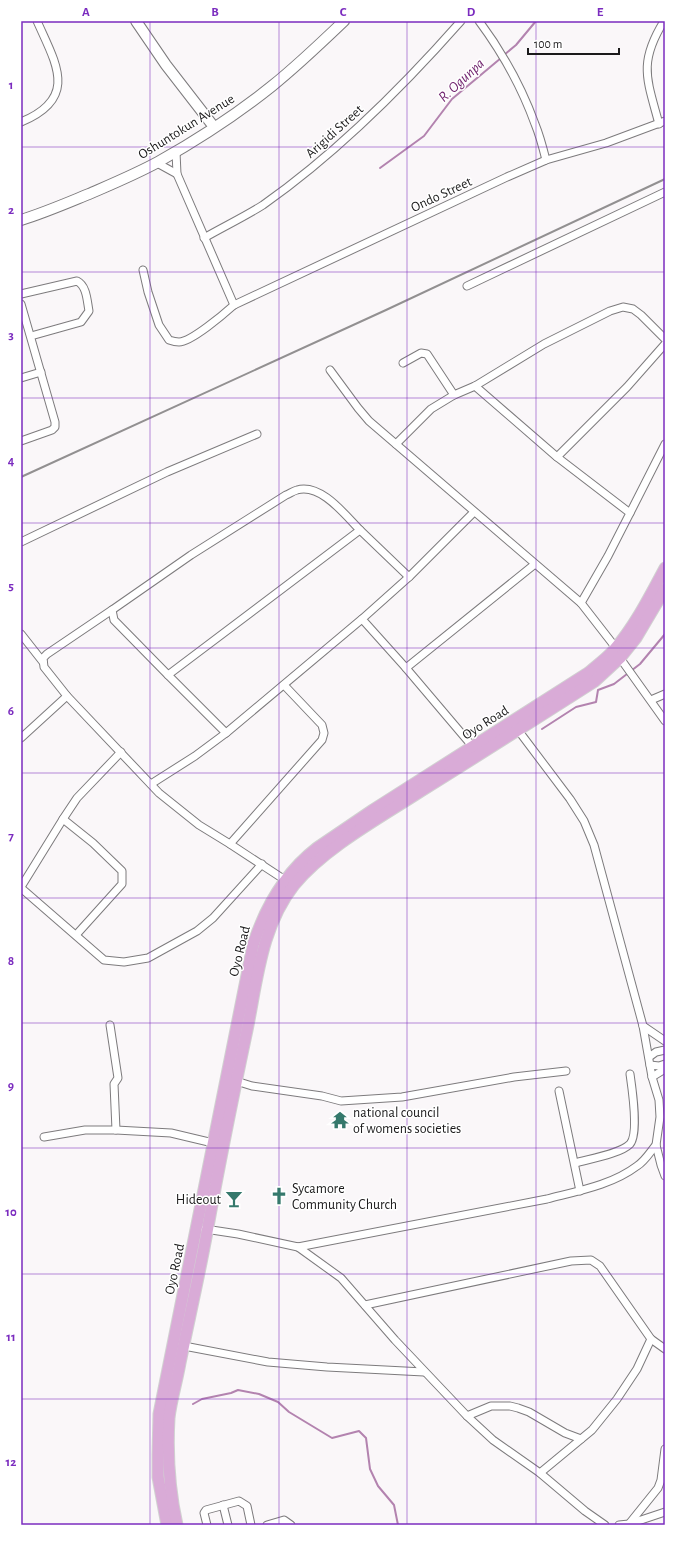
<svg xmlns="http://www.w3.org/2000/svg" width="686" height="1546" viewBox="0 0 686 1546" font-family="'Alegreya Sans',sans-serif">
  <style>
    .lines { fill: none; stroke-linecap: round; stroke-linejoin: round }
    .stream { stroke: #b383af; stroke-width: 2 }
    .street-casing { stroke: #7d7b7d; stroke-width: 9 }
    .secondary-casing { stroke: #7d7b7d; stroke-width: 12 }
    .primary-casing { stroke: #d1d1d1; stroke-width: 13 }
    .street { stroke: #fff; stroke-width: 7 }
    .secondary { stroke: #fff; stroke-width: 10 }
    .primary { stroke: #d9abd7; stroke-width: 11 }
    .rail { stroke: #929091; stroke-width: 2 }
    .grid { fill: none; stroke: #7b2cbf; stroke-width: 1; stroke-opacity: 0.55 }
    .labels { text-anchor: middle; stroke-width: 3; stroke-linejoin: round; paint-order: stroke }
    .street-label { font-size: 14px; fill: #1b1a1b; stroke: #fff }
    .poi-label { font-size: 14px; fill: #1b1a1b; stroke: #fff; text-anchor: start }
    .water-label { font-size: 15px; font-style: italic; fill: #71246f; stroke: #fff }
    .neatline { fill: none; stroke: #7b2cbf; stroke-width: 1.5 }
    .grid-label { font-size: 13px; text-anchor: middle; font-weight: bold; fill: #7b2cbf }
  </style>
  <rect width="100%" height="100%" fill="#faf7f9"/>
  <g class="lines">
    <g class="stream">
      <polyline points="504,55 516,45 536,21"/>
      <polyline points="380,168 424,136 452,99 501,58"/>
      <polyline points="542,729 576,707 596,702 598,690 614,684 640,664 665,634"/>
      <polyline points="193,1404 202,1399 231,1393 238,1390 259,1394 278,1402 289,1412 332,1438 359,1431 366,1438 370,1469 378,1486 394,1505 398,1525"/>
    </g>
    <g class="street-casing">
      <g id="street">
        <path d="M479,21C502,52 522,88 535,124C540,136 543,148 546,160"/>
        <path d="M21,122C79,98 56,64 37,21"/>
        <path d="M659,124C647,79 638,63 664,21"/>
        <polyline points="176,152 177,174 234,305"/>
        <polyline points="157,163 177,174"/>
        <path d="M204,238C223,227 244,217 263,205C337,153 401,89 461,21"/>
        <path d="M143,270L148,292L159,325L169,340C172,341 176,342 179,342C191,342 224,314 234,305L507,177L546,160L606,143L665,121"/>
        <polyline points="467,286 665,192"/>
        <path d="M21,294L77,281C87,286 87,301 89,311L81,322L31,336"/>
        <polyline points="21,304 55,422 55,427 52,430 21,441"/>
        <polyline points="403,363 421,353 427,354 454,395"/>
        <polyline points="330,370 358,408 369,421 581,603"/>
        <polyline points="21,378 41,372"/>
        <polyline points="475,386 557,457"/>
        <polyline points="396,444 431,409 454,395 475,386 544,344 610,311 623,307 633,309 641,315 665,339"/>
        <polyline points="630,513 665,444"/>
        <polyline points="21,542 167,472 257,434"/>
        <polyline points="112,610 47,654 43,658 44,667 67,696 159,793 199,825 230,844"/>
        <polyline points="362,619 226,733 168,675 360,530 409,577"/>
        <polyline points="21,634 43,662"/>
        <polyline points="616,648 581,603 608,556 630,513 557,457 627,387 665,344"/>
        <polyline points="620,658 665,721"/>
        <polyline points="406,668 362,619 409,577 474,512"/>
        <path d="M168,675L114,620L112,610L191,555L286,495C289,494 293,491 297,490C321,483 345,515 360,530"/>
        <polyline points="284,685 322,725 324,733 322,740 230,844 285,880"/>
        <polyline points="651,700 665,694"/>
        <polyline points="518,730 570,799 584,821 594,845 643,1026 652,1077 659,1100 660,1117 656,1145 661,1165 665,1176"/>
        <polyline points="21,738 67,696"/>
        <polyline points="473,747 406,668 535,564"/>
        <polyline points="151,784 195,756 226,733"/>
        <polyline points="63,819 77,798 121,752"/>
        <polyline points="21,887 63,819 93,843 122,871 122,884 76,935"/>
        <polyline points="21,888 104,960 124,962 148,958 197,931 213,918 262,864"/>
        <polyline points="110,1025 118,1078 114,1084 116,1130"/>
        <polyline points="643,1026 665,1041"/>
        <polyline points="649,1057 656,1052 665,1050"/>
        <polyline points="650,1065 659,1066 665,1064"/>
        <polyline points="652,1077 665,1069"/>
        <polyline points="236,1081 252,1086 322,1096 341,1101 402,1097 514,1077 566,1071"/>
        <polyline points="559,1091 580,1191"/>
        <polyline points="44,1137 85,1130 116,1130 171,1133 213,1143"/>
        <path d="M575,1163C589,1159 620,1154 630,1144C639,1134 632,1088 630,1074"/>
        <path d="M205,1229L238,1234L298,1247L547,1199C578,1191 612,1185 637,1166C645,1161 650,1152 656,1145"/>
        <polyline points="298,1247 341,1278 395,1340 467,1416 493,1440 540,1473 585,1511 605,1525"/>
        <polyline points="365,1305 571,1261 591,1260 600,1266 651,1339 637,1369 617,1399 592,1430 540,1473"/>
        <polyline points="651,1339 665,1349"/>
        <polyline points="184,1346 268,1362 327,1367 424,1372"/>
        <polyline points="467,1416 491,1406 510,1406 518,1408 529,1412 565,1433 581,1439"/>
        <polyline points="223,1505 228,1525"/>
        <polyline points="629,1524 658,1488 661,1480 665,1449"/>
        <polyline points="207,1525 204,1513 206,1510 239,1501 247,1506 251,1525"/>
        <polyline points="267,1525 284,1520 291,1525"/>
        <polyline points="619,1525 629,1524 665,1512"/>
      </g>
    </g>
    <g class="secondary-casing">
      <g id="secondary">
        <polyline points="136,21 166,65 214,127"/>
        <path d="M21,220C44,213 67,203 89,194C112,184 136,174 158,162C197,140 237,114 272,86C297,66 321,43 344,21"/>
      </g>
    </g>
    <g class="primary-casing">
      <g id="primary">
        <path d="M167,1525L158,1477V1455L159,1414L253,945C265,908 286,872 317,848L373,810L588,673C596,666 606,659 614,650C635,626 650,596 665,568"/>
        <path d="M177,1525C169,1489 167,1454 169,1418C171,1400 177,1381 180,1363C189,1319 199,1276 207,1232C219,1166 232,1101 246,1035C257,984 260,928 294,885C324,848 381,817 421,791C479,755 537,718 595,681L620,658L636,638L665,589"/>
      </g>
    </g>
    <use href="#street" class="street"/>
    <use href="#secondary" class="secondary"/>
    <use href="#primary" class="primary"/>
    <polyline class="rail" points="21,477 386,310 665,179"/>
  </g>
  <path class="grid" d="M150,21V1525M279,21V1525M407,21V1525M536,21V1525M21,147H665M21,272H665M21,398H665M21,523H665M21,648H665M21,773H665M21,898H665M21,1023H665M21,1148H665M21,1274H665M21,1399H665"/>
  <defs>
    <g id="temple-bare" transform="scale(1.38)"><path d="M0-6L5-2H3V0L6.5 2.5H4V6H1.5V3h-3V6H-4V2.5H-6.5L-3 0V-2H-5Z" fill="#35796c" stroke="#fff" stroke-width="2.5" paint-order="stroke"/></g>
    <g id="church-bare" transform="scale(1.38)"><path d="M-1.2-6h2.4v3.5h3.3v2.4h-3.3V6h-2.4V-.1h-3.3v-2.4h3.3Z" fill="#35796c" stroke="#fff" stroke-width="2.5" paint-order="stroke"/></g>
    <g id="bar-bare" transform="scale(1.38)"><path d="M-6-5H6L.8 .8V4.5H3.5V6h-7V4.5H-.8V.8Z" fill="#35796c" stroke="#fff" stroke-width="2.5" paint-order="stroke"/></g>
  </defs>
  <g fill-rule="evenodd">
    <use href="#temple-bare" x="340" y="1120"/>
    <use href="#church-bare" x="279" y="1196"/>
    <use href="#bar-bare" x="234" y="1199"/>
  </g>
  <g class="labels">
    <g class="street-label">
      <text transform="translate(186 126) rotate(-32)" y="5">Oshuntokun Avenue</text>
      <text transform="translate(334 131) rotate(-42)" y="5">Arigidi Street</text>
      <text transform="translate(441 194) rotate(-25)" y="5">Ondo Street</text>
      <text transform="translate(485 722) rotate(-32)" y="5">Oyo Road</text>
      <text transform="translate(239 951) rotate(-76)" y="5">Oyo Road</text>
      <text transform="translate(174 1269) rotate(-78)" y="5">Oyo Road</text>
    </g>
    <g class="poi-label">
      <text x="353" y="1117">national council<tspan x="353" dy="16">of womens societies</tspan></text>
      <text x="292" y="1193">Sycamore<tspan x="292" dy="16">Community Church</tspan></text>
      <text x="221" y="1204" text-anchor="end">Hideout</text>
    </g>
    <g class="water-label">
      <text transform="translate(461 80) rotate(-43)" y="5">R. Ogunpa</text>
    </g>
  </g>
  <rect width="686" height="1546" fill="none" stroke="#ffffff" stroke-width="44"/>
  <path d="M528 48v6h91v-6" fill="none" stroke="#1b1a1b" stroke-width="2"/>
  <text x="534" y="48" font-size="12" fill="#1b1a1b" stroke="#ffffff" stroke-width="3" paint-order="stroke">100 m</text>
  <rect x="22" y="22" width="642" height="1502" class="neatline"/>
  <g class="grid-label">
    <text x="86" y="16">A</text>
    <text x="215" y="16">B</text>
    <text x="343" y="16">C</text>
    <text x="471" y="16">D</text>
    <text x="600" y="16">E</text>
    <text x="11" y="89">1</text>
    <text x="11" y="214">2</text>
    <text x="11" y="339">3</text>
    <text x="11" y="465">4</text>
    <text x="11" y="590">5</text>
    <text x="11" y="715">6</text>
    <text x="11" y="840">7</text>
    <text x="11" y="965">8</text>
    <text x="11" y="1090">9</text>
    <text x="11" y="1216">10</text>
    <text x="11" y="1341">11</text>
    <text x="11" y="1466">12</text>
  </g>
</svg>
